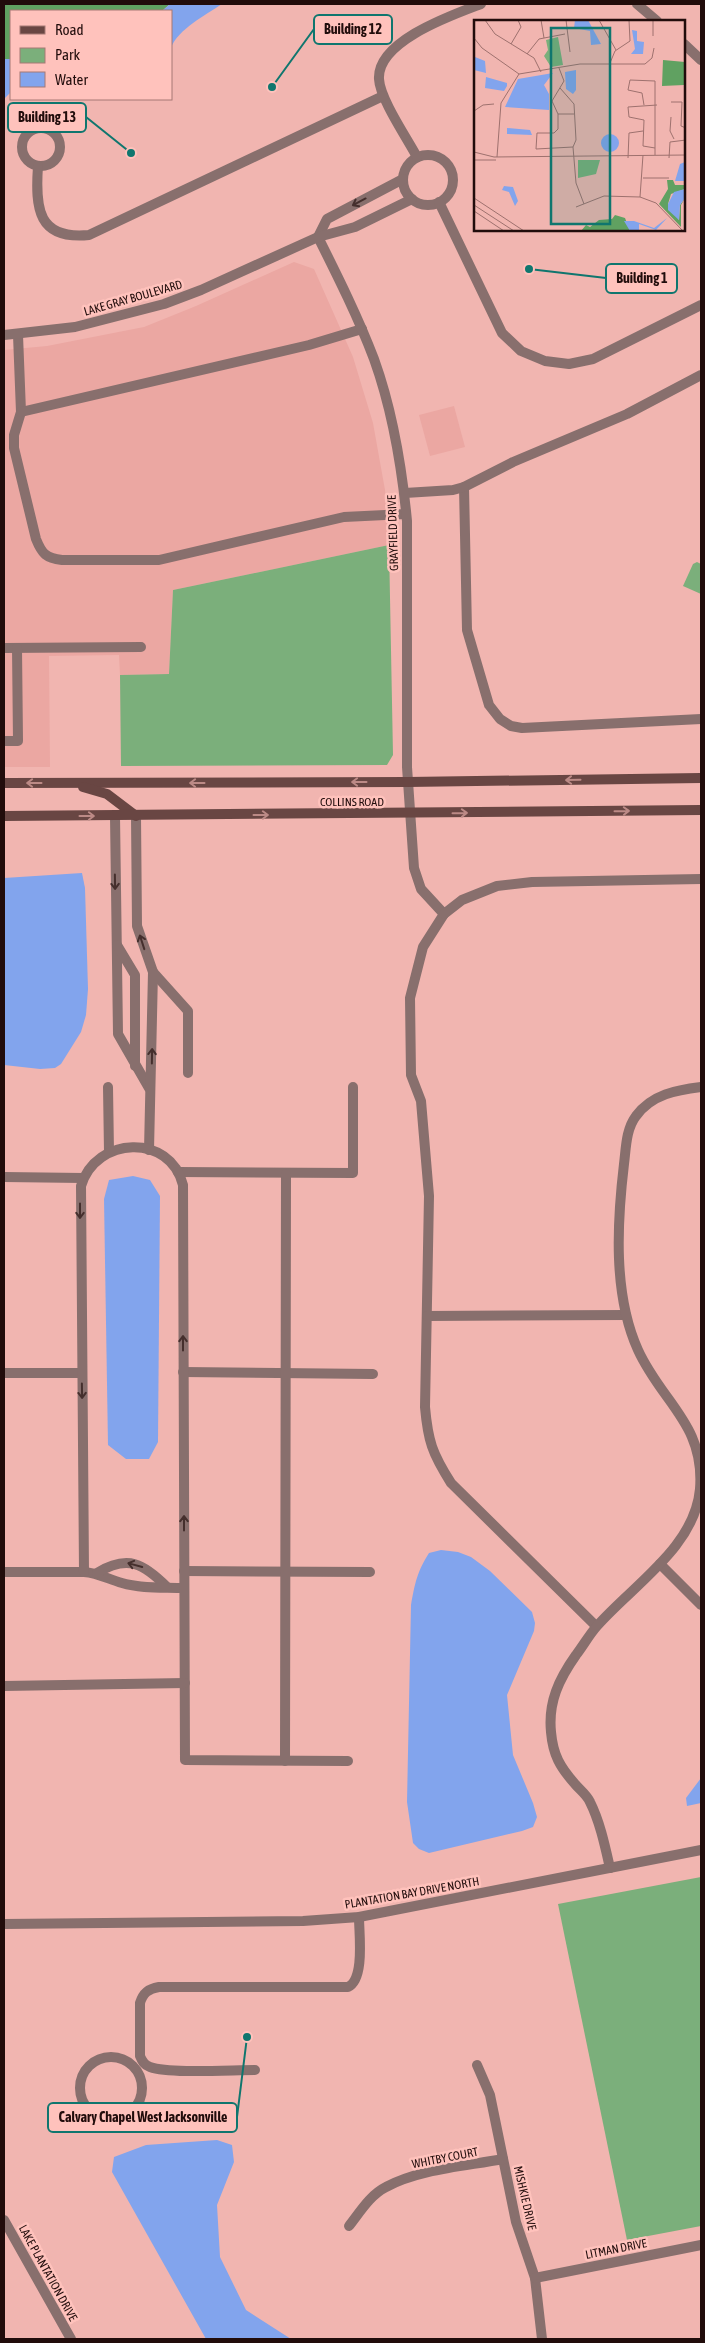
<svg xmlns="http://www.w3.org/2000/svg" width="705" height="2343" viewBox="0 0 705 2343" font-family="'Asap Condensed',sans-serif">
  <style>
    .built { fill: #eba7a2 }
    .green { fill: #7baf7b }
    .forest { fill: #60a161 }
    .water { fill: #82a4ed }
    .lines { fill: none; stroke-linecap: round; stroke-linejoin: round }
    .lane { stroke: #886f6d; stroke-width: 10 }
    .street { stroke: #886f6d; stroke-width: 10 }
    .secondary { stroke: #694643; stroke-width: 10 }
    .oneway { stroke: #452f2d }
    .oneway2 { stroke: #bc8a86 }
    .labels { text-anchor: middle; stroke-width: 5; stroke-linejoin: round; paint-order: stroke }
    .street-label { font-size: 12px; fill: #210c0b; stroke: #ffc2bc }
    .inset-road { fill: none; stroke: #9e716e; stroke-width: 1 }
    .view { fill: #0f766e; fill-opacity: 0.15; stroke: #0f766e; stroke-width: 2.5 }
    .inset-edge { fill: none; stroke: #210c0b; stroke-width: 2.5 }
    .leader { fill: none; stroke: #0f766e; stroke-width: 2 }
    .callout-dot { fill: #0f766e; stroke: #ffc2bc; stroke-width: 2 }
    .callout { fill: #ffc2bc; stroke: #0f766e; stroke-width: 2 }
    .callout-label { font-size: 14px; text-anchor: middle; font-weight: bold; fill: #210c0b }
  </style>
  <rect width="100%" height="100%" fill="#f1b5b0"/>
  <g class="built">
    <polygon points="294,262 314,269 353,357 373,423 385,490 389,545 173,590 169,674 120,675 119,655 49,656 50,767 4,767 4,350 47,346 144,327 196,306"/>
    <polygon points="454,406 465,447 430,456 419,415"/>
  </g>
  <g class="green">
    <polygon points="389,545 393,755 387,765 121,766 120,675 169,674 173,590"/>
    <polygon points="697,562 701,564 701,594 683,586 693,564"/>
    <polygon points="701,1877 701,2226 627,2240 558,1904"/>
  </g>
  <polygon class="forest" points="4,4 170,4 162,11 11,11 11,59 4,59"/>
  <g class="water">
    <path d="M170,4H222C206,15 178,29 171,48V11H162Z"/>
    <polygon points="4,59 11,59 11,92 4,99"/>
    <polygon points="82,873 85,888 88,989 86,1015 81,1032 61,1064 55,1068 40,1069 4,1065 4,878"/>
    <polygon points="133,1176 150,1180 160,1196 158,1442 149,1459 126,1459 108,1445 104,1199 109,1180"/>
    <path d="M441,1550L458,1552L471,1557L490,1571L532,1612L535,1623L534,1631L507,1695L513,1755L533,1803L537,1817L533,1827L522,1831L429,1853L419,1849L413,1843L407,1802L411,1605C415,1583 417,1572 429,1553Z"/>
    <polygon points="701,1778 701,1803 687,1806 686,1798"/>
    <polygon points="217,2140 232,2145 234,2162 217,2205 220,2257 246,2310 291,2339 206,2339 112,2172 114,2157 146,2145"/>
  </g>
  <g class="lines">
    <g class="lane">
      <polyline points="637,4 657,21"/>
      <polyline points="684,44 701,60"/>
      <circle cx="41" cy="147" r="19"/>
      <circle cx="428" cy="180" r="25"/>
      <path d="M417,157C407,138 380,99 379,79C377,41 452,15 481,4"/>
      <path d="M38,166C35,209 38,240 89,235L383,96"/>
      <polyline points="439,202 502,333 521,351 545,361 569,364 593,359 701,305"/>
      <path d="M18,335L21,412L14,435V448L36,539C42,554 46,558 62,560H159L344,517L406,514"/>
      <polyline points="701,375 627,414 513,462 464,487 467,630 489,705 500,719 511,726 522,728 701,719"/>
      <polyline points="21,412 309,345 362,329"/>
      <polyline points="405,493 453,490 464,487"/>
      <polyline points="4,648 141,647"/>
      <polyline points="4,741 18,741 17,648"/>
      <polyline points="115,816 118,1034 149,1088"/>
      <polyline points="136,816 137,926 153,972 149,1150"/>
      <polyline points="117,945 135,975 135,1066"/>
      <polyline points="153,972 188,1011 188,1073"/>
      <polyline points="108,1087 109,1152"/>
      <polyline points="178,1172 353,1173 353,1087"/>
      <polyline points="4,1177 83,1178"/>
      <polyline points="183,1372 373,1374"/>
      <polyline points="4,1373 82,1373"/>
      <polyline points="184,1571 370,1572"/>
      <path d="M4,1572H84C98,1573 108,1579 122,1583C142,1589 164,1587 184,1588"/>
      <path d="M84,1572L81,1186C96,1136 170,1133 183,1185L185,1760L348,1761"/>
      <path d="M97,1573C128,1554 144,1564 167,1587"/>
      <polyline points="4,1686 185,1683"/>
      <polyline points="285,1761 286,1174"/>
      <circle cx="111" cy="2088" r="31"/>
      <path d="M255,2070C230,2070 170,2074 150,2067C144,2065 142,2061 140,2056V2003C143,1993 148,1989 159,1987H348C365,1979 359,1934 359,1917"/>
    </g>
    <g class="street">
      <path d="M318,237C338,277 358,317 374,359C392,409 402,468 407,521V767L414,868L421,889L444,914L423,947L410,998L411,1075L421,1101L429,1196L425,1407C428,1441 432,1453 451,1483L596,1626"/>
      <polyline points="318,237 327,219 403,179"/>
      <polyline points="4,335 75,327 164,304 201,290 318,237 355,227 412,199"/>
      <polyline points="444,914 462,900 497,886 532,882 701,879"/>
      <polyline points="427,1316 626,1315"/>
      <polyline points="660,1564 701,1605"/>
      <path d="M610,1868C605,1846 600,1822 590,1802C587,1795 580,1790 575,1784C560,1767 553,1755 551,1732C548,1702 559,1679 576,1655C583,1646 589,1635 597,1626C633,1585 695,1547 700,1489C705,1424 662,1403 638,1350C613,1295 617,1223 624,1164C626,1148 626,1129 636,1116C652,1094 677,1090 701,1087"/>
      <polyline points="4,1924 303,1921 359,1917 701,1850"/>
      <polyline points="477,2065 490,2095 516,2222 535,2278 542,2339"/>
      <polyline points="4,2220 71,2339"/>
      <path d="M349,2226C360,2212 370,2195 386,2187C419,2169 467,2166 503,2159"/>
      <polyline points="535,2278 701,2245"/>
    </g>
    <g class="secondary">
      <polyline points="4,783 408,782 701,778"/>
      <polyline points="83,787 107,794 136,816"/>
      <polyline points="4,816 701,810"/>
    </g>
  </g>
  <defs><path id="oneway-shaft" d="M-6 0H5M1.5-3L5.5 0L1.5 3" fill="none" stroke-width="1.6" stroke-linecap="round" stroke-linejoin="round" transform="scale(1.25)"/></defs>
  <g class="oneway">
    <use href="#oneway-shaft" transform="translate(359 202) rotate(152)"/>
    <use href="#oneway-shaft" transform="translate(115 882) rotate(89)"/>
    <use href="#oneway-shaft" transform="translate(142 942) rotate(-108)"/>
    <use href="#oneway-shaft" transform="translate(152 1056) rotate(-89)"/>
    <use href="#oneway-shaft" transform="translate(80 1211) rotate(90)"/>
    <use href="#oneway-shaft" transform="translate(183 1343) rotate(-90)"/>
    <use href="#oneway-shaft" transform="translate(82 1391) rotate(89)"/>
    <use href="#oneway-shaft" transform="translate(184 1523) rotate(-90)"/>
    <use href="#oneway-shaft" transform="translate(135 1565) rotate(-165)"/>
  </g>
  <g class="oneway2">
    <use href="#oneway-shaft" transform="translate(573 780) rotate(179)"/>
    <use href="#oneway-shaft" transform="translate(359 782) rotate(180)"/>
    <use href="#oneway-shaft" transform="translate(34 783) rotate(180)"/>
    <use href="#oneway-shaft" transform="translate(197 783) rotate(180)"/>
    <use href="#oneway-shaft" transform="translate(622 811) rotate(-1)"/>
    <use href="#oneway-shaft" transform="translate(460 813) rotate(-1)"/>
    <use href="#oneway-shaft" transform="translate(261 815)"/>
    <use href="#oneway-shaft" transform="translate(87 816)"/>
  </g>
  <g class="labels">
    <g class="street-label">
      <text transform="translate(133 298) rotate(-16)" y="4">LAKE GRAY BOULEVARD</text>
      <text transform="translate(393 533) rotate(-92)" y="4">GRAYFIELD DRIVE</text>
      <text x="352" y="806">COLLINS ROAD</text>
      <text transform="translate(412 1893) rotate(-10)" y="4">PLANTATION BAY DRIVE NORTH</text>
      <text transform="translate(445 2158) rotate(-11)" y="4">WHITBY COURT</text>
      <text transform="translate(525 2198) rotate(77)" y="4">MISHKIE DRIVE</text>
      <text transform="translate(616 2249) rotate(-11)" y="4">LITMAN DRIVE</text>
      <text transform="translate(48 2273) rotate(61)" y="4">LAKE PLANTATION DRIVE</text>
    </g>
  </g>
  <g transform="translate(474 20)">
    <rect width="211" height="211" fill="#f1b5b0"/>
    <path d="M84,17L89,45L77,47L70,36L74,30L72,20ZM126,140L122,154L104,158V140Z" fill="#7baf7b"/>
    <path d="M189,40L211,42L210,65L188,66ZM193,160H199L201,165H211V169L197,174L194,184L205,200L206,185L211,178L207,185V207L185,184L194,169ZM141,195L151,198L156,211H107L112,205L116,207L125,200L138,199Z" fill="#60a161"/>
    <path d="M101,0H114L127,24L117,25L116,11L100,8ZM158,10L163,11V21L170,22L169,34H157L161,29ZM1,37L11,41L12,53L0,50ZM102,50V70L99,74L92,69L91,52ZM79,53L70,65L75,74V90L31,87L44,59ZM12,57L33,63V66L30,71L11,68ZM33,108L56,110L58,115L33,114ZM127 123a9 9 0 1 1 18 0a9 9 0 1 1-18 0ZM211,142V161H201L206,144ZM30,166L39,167L44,181L41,186L35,172L28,170ZM211,169V178L206,185L205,200L194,190V184L200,172ZM193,198L182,210L165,204V211H156L150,201H160L180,208Z" fill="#82a4ed"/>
    <path class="inset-road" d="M11,0L21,14L60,38L67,52M67,0L70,18M92,0L96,32M125,0L142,30M179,0V16M0,18L8,28L45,54M37,24L47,7L44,0M53,34L65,19L91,14M136,43L141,31L156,21L155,0M85,48L90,61L78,81L84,94V109L80,113H63L62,129L99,127M45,54L106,44H171L178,38L180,28M86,68L100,84L102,120L99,127L102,163L110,184M197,82H208L207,106L212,108M170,85L168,73L154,70L156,60L181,61V135M0,91L9,85L20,84M84,94H100M197,97L196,111L200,119M181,128L169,126L170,100L155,97L154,87L183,85M0,132L20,137L212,135M23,137L27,83L45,54M154,138L155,113L169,111M195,138L196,122L212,120M0,140H22M169,158H195M166,177L169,135M0,178L50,211M0,185L40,211M102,187L130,176L166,177L182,183L209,211M0,191L30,211"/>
    <path class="view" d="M77,8H136V204H77Z"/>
    <rect width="211" height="211" class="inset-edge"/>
  </g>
  <path class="leader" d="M272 87L314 29M131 153L86 117M529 269L606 278M247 2037L237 2117"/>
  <g class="callout-dot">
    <circle cx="272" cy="87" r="5"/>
    <circle cx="131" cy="153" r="5"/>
    <circle cx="529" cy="269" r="5"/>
    <circle cx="247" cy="2037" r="5"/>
  </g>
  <g class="callout">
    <rect x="314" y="15" width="78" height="29" rx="5"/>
    <rect x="8" y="103" width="78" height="29" rx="5"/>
    <rect x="606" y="264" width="71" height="29" rx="5"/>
    <rect x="48" y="2103" width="189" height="29" rx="5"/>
  </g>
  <g class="callout-label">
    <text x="353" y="34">Building 12</text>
    <text x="47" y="122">Building 13</text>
    <text x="642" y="283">Building 1</text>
    <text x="143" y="2122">Calvary Chapel West Jacksonville</text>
  </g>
  <rect width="705" height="2343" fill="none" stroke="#210c0b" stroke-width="10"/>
  <rect x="10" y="10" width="162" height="90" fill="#ffc2bc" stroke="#a67975"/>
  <rect x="20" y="26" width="25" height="8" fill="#694643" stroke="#a67975"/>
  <text x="55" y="35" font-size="15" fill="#210c0b">Road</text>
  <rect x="20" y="48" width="25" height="15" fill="#7baf7b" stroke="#a67975"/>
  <text x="55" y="60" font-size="15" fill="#210c0b">Park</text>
  <rect x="20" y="72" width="25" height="15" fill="#82a4ed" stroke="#a67975"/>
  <text x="55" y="85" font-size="15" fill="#210c0b">Water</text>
</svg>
